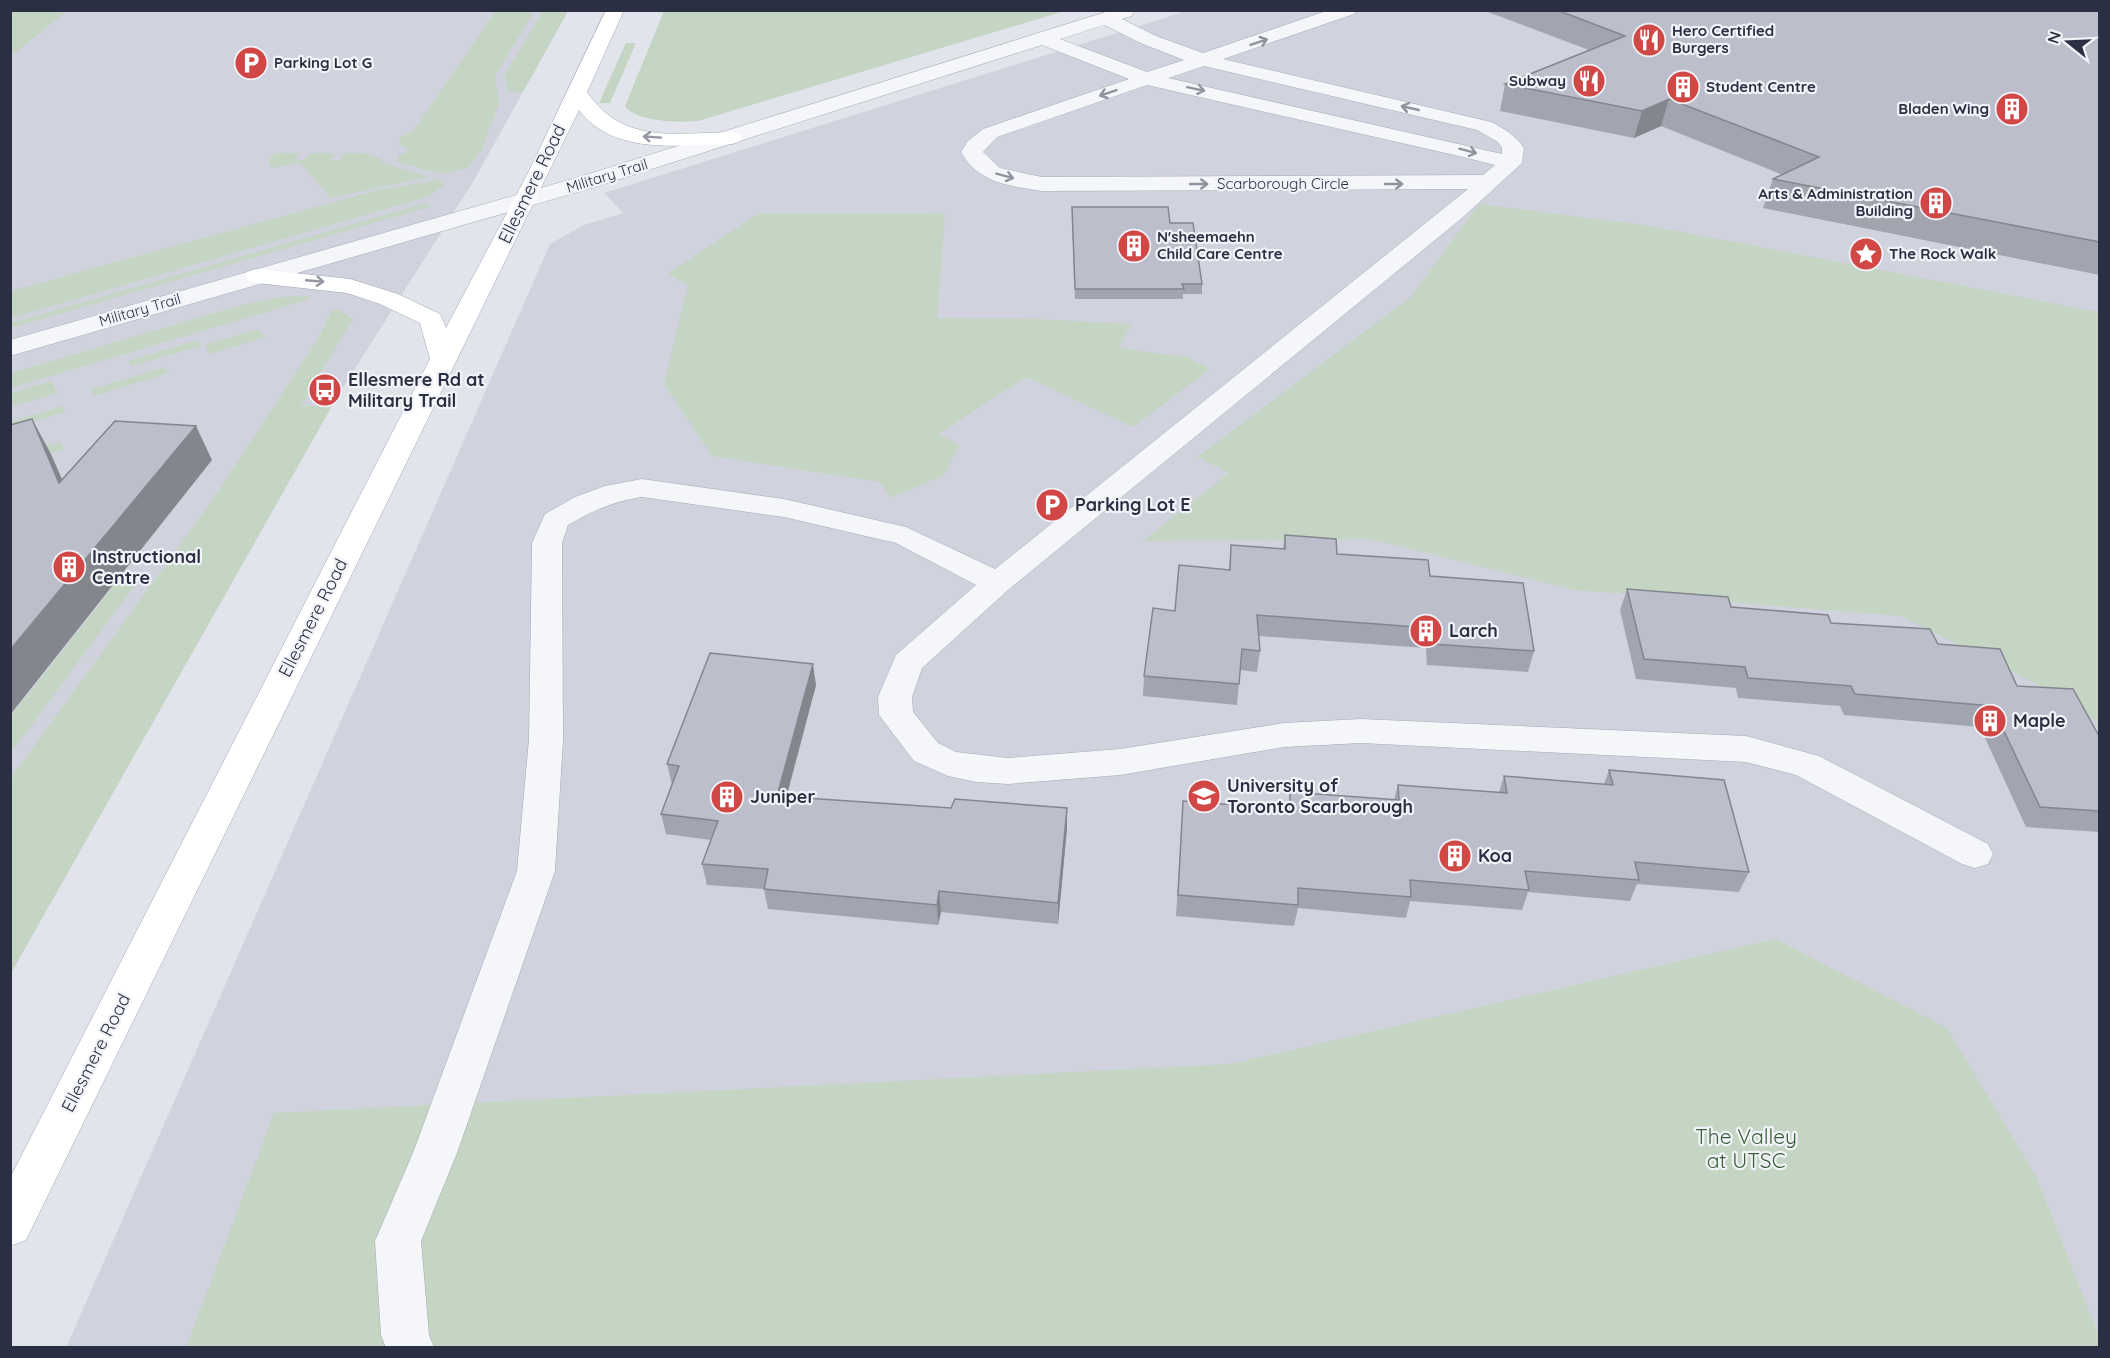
<svg xmlns="http://www.w3.org/2000/svg" width="2110" height="1358" viewBox="0 0 2110 1358" font-family="Quicksand,sans-serif">
  <style>
    .built { fill: #d0d3dd }
    .green { fill: #c5d5c3 }
    .lines { fill: none; stroke-linecap: round; stroke-linejoin: round }
    .minor-casing { stroke: #a7aab5; stroke-width: 1 }
    .major-casing { stroke: #a1a6b7; stroke-width: 1 }
    .minor { fill: #f5f6f9; fill-rule: evenodd }
    .major { fill: #fff; fill-rule: evenodd }
    .wall { fill: #a2a4af }
    .shaded-wall { fill: #84868e }
    .building { fill: #bcbfcb; stroke: #84868e; stroke-width: 1.5 }
    .oneway { stroke: #90929e }
    .oneway2 { stroke: #9497a1 }
    .labels { text-anchor: middle; stroke-width: 4.5; stroke-linejoin: round; paint-order: stroke }
    .far-poi-label { font-size: 15px; font-weight: bold; fill: #2a2f43; stroke: #f2f3f8; text-anchor: start }
    .far-street-label { font-size: 15px; fill: #2a2f43; stroke: #f2f3f8 }
    .street-label { font-size: 18px; fill: #2a2f43; stroke: #f2f3f8 }
    .poi-label { font-size: 18px; font-weight: bold; fill: #2a2f43; stroke: #f2f3f8; text-anchor: start }
    .near-park-label { font-size: 21px; fill: #385f37; stroke: #f2f3f8 }
  </style>
  <rect width="100%" height="100%" fill="#e2e4eb"/>
  <g class="built">
    <polygon points="11,11 568,11 473,182 334,402 11,973"/>
    <polygon points="1187,11 2099,11 2099,1347 66,1348 550,244 584,225 623,213 604,193"/>
  </g>
  <g class="green">
    <polygon points="11,10 67,10 67,11 11,56"/>
    <polygon points="496,11 534,11 495,76 499,103 481,151 469,167 447,173 434,172 398,162 398,155 406,153 408,149 399,144 401,137 414,130"/>
    <polygon points="543,11 568,11 523,92 508,92 504,76"/>
    <path d="M664,11V10L1065,11L698,121C681,123 635,122 625,106Z"/>
    <polygon points="626,43 636,43 610,103 599,103"/>
    <polygon points="275,153 301,153 295,160 304,160 310,153 336,153 330,160 340,161 346,153 366,153 371,157 380,158 383,163 429,177 331,198 300,163 272,168 268,161"/>
    <polygon points="440,180 444,185 431,195 410,202 11,318 11,291 378,190"/>
    <polygon points="426,203 432,206 11,328 11,323"/>
    <polygon points="1479,204 1651,226 2099,312 2099,723 2059,695 1901,616 1575,590 1371,539 1143,541 1229,473 1197,457 1411,297"/>
    <polygon points="945,213 937,318 1036,319 1131,324 1119,348 1186,357 1210,369 1133,427 1026,377 938,434 959,445 944,475 890,498 880,482 712,456 664,384 688,285 668,274 758,214"/>
    <polygon points="312,296 300,302 11,388 11,373 242,305 280,297"/>
    <polygon points="332,310 339,310 353,319 301,406 332,406 11,973 11,778 214,498 319,337"/>
    <polygon points="258,329 265,337 210,354 205,345"/>
    <polygon points="198,340 201,346 131,366 128,361"/>
    <polygon points="165,367 169,373 94,396 90,390"/>
    <polygon points="51,381 57,393 11,407 11,393"/>
    <polygon points="63,406 65,412 20,426 29,452 60,442 64,449 11,466 11,422"/>
    <polygon points="124,573 143,574 11,753 11,716"/>
    <polygon points="1775,939 1947,1028 2036,1176 2100,1339 2099,1348 186,1348 274,1113 1231,1064"/>
  </g>
  <g class="lines">
    <g class="minor-casing">
      <path id="minor" d="M1112,10H1134L1132,16L1122,19L1156,36L1203,53L1329,10H1357L1354,14L1223,59L1491,122C1505,129 1515,135 1524,148L1522,163L1462,218L1008,590L922,668L912,697L913,712L938,743L956,752L1008,758L1120,749L1284,723L1361,719L1746,736L1819,756L1988,844L1993,854L1988,864L1975,868L1962,864L1796,775L1746,762L1361,743L1284,747L1120,775L1008,784L976,782L948,776L914,761L879,715L878,697L896,655L976,585L896,543L784,517L642,497C614,501 592,511 568,525L562,543L563,739L555,871L457,1153L421,1241L429,1335L434,1348H386L381,1335L375,1241L413,1153L517,871L529,739L532,543L545,514L575,497L605,486L642,479L784,499L906,527L995,569L1468,189L1042,191C1010,186 978,183 961,152L968,141L983,129L1129,79L1042,45L595,187L10,356V340L579,177ZM1104,25L1143,44L1184,60L1147,72L1060,39ZM1204,66L1477,130L1498,142L1502,148V154L1168,78ZM1147,85L1459,156L1495,165L1483,175L1042,177L1000,168L983,152L997,137Z"/>
    </g>
    <g class="major-casing">
      <path id="major" d="M606,10H624L587,92C623,145 676,133 732,132L739,134L742,138L739,142L732,144C682,145 613,156 579,110L26,1240L10,1246V1178L430,359L420,323L380,304L347,293L257,283L249,281L245,276L249,271L257,269L350,279L398,294L440,314L446,328L529,171Z"/>
    </g>
    <use href="#minor" class="minor"/>
    <use href="#major" class="major"/>
  </g>
  <g class="wall">
    <polygon points="1488,10 2100,10 2100,275 1763,208 1773,179 1783,175 1661,126 1634,138 1500,111 1505,84 1589,50 1488,12"/>
    <polygon points="1072,217 1170,223 1202,284 1202,294 1183,294 1183,299 1075,299"/>
    <polygon points="1285,535 1337,554 1430,576 1534,651 1528,672 1427,665 1426,648 1259,636 1260,651 1257,672 1240,670 1237,705 1143,696 1144,676 1175,611 1229,570 1231,545 1283,549"/>
    <polygon points="1627,589 1831,623 1938,644 2017,686 2100,734 2100,832 2026,827 1980,727 1844,715 1840,706 1738,698 1736,688 1636,679 1620,610"/>
    <polygon points="816,685 787,796 1067,828 1058,924 941,912 938,925 768,909 764,889 707,885 702,864 711,840 666,834 661,814 672,785 667,764"/>
    <polygon points="1609,770 1749,872 1739,892 1637,884 1630,901 1528,892 1522,910 1410,901 1406,918 1298,908 1294,926 1176,916 1183,801 1288,809 1290,792 1394,800 1398,785 1499,792 1504,776 1604,784"/>
  </g>
  <g class="shaded-wall">
    <polygon points="1669,99 1661,126 1634,138 1642,111"/>
    <polygon points="32,419 51,454 79,518 59,483"/>
    <polygon points="196,426 212,460 10,715 10,650"/>
    <polygon points="813,664 816,685 781,816 777,796"/>
    <polygon points="1067,808 1067,828 1058,924 1058,903"/>
    <polygon points="939,891 941,912 938,925 937,905"/>
  </g>
  <g class="building">
    <polygon points="1557,10 2100,10 2100,242 1773,179 1819,157 1669,99 1642,111 1505,84 1625,36"/>
    <polygon points="1072,207 1168,207 1170,223 1193,223 1202,284 1182,284 1184,289 1075,289"/>
    <polygon points="32,419 59,483 115,421 196,426 10,650 10,425"/>
    <polygon points="1285,535 1336,539 1337,554 1428,560 1430,576 1523,583 1534,651 1432,644 1430,628 1257,615 1260,651 1242,649 1239,684 1144,676 1153,608 1175,611 1179,565 1230,570 1231,545 1285,549"/>
    <polygon points="1627,589 1728,597 1731,607 1828,615 1831,623 1930,629 1938,644 2000,649 2017,686 2073,689 2098,734 2100,734 2100,811 2040,807 1992,706 1855,694 1851,686 1748,678 1745,667 1644,659"/>
    <polygon points="710,653 813,664 777,796 951,808 955,799 1067,808 1058,903 939,891 937,905 764,889 768,869 702,864 718,821 661,814 679,766 667,764"/>
    <polygon points="1609,770 1724,780 1749,872 1635,862 1639,880 1525,871 1529,890 1410,880 1411,897 1298,888 1298,905 1178,895 1183,801 1290,809 1290,792 1399,800 1398,785 1507,793 1504,776 1613,785"/>
  </g>
  <defs><path id="oneway-shaft" d="M-6 0H5M1.5-3L5.5 0L1.5 3" fill="none" stroke-width="1.6" stroke-linecap="round" stroke-linejoin="round" transform="scale(1.5)"/></defs>
  <g class="oneway">
    <use href="#oneway-shaft" transform="translate(1259 42) rotate(-19)"/>
    <use href="#oneway-shaft" transform="translate(1196 89) rotate(12)"/>
    <use href="#oneway-shaft" transform="translate(1108 93) rotate(161)"/>
    <use href="#oneway-shaft" transform="translate(1410 108) rotate(-167)"/>
    <use href="#oneway-shaft" transform="translate(1468 151) rotate(15)"/>
    <use href="#oneway-shaft" transform="translate(1005 176) rotate(15)"/>
    <use href="#oneway-shaft" transform="translate(1199 184)"/>
    <use href="#oneway-shaft" transform="translate(1394 184)"/>
  </g>
  <g class="oneway2">
    <use href="#oneway-shaft" transform="translate(652 137) rotate(-176)"/>
    <use href="#oneway-shaft" transform="translate(315 281) rotate(5)"/>
  </g>
  <defs>
    <g id="restaurant-disc" transform="scale(1.725)"><circle r="9.5" fill="#d14746" stroke="#f2f3f8"/><path d="M-5-6h1v4h1v-4h1v4h1v-4h1v5L-1.5 .5V6h-2V.5L-5-1ZM5-6V6H3V1.5H1.5Q1.5-4 5-6Z" fill="#fff"/></g>
    <g id="parking-disc" transform="scale(1.725)"><circle r="9.5" fill="#d14746" stroke="#f2f3f8"/><path d="M-3.5-5.5H1a3.5 3.5 0 0 1 0 7H-1V5.5H-3.5ZM-1-3.4V-.6H.8a1.4 1.4 0 0 0 0-2.8Z" fill="#fff"/></g>
    <g id="building-disc" transform="scale(1.725)"><circle r="9.5" fill="#d14746" stroke="#f2f3f8"/><path d="M-4-6H4V6H1V3H-1V6H-4ZM-2.5-4.3h1.7v1.8h-1.7ZM.8-4.3h1.7v1.8H.8ZM-2.5-1h1.7V.8h-1.7ZM.8-1h1.7V.8H.8Z" fill="#fff"/></g>
    <g id="sight-disc" transform="scale(1.725)"><circle r="9.5" fill="#d14746" stroke="#f2f3f8"/><path d="M0-6L1.8-2.2L6-1.7L2.9 1.2L3.7 5.4L0 3.3L-3.7 5.4L-2.9 1.2L-6-1.7L-1.8-2.2Z" fill="#fff"/></g>
    <g id="bus-disc" transform="scale(1.725)"><circle r="9.5" fill="#d14746" stroke="#f2f3f8"/><path d="M-5-6H5V4H4V6H2V4H-2V6H-4V4H-5ZM-3.5-4V0h7V-4ZM-3.5 1.2v1.5H-2V1.2ZM2 1.2v1.5H3.5V1.2Z" fill="#fff"/></g>
    <g id="university-disc" transform="scale(1.725)"><circle r="9.5" fill="#d14746" stroke="#f2f3f8"/><path d="M0-5L7-2L0 1L-7-2ZM-4 1L0 2.5L4 1V4Q0 6-4 4Z" fill="#fff"/></g>
  </defs>
  <g fill-rule="evenodd">
    <use href="#restaurant-disc" x="1649" y="40"/>
    <use href="#parking-disc" x="251" y="63"/>
    <use href="#restaurant-disc" x="1589" y="81"/>
    <use href="#building-disc" x="1683" y="87"/>
    <use href="#building-disc" x="2012" y="109"/>
    <use href="#building-disc" x="1936" y="203"/>
    <use href="#building-disc" x="1134" y="246"/>
    <use href="#sight-disc" x="1866" y="254"/>
    <use href="#bus-disc" x="325" y="390"/>
    <use href="#parking-disc" x="1052" y="505"/>
    <use href="#building-disc" x="69" y="567"/>
    <use href="#building-disc" x="1426" y="631"/>
    <use href="#building-disc" x="1990" y="721"/>
    <use href="#university-disc" x="1204" y="796"/>
    <use href="#building-disc" x="727" y="797"/>
    <use href="#building-disc" x="1455" y="856"/>
  </g>
  <g class="labels">
    <g class="far-poi-label">
      <text x="1672" y="36">Hero Certified<tspan x="1672" dy="17">Burgers</tspan></text>
      <text x="274" y="68">Parking Lot G</text>
      <text x="1566" y="86" text-anchor="end">Subway</text>
      <text x="1706" y="92">Student Centre</text>
      <text x="1989" y="114" text-anchor="end">Bladen Wing</text>
      <text x="1913" y="199" text-anchor="end">Arts &amp; Administration<tspan x="1913" dy="17">Building</tspan></text>
      <text x="1157" y="242">N'sheemaehn<tspan x="1157" dy="17">Child Care Centre</tspan></text>
      <text x="1889" y="259">The Rock Walk</text>
    </g>
    <g class="far-street-label">
      <text transform="translate(607 176) rotate(-17)" y="5">Military Trail</text>
      <text x="1283" y="189">Scarborough Circle</text>
      <text transform="translate(140 310) rotate(-16)" y="5">Military Trail</text>
    </g>
    <g class="street-label">
      <text transform="translate(532 184) rotate(-64)" y="6">Ellesmere Road</text>
      <text transform="translate(313 618) rotate(-63)" y="6">Ellesmere Road</text>
      <text transform="translate(96 1053) rotate(-63)" y="6">Ellesmere Road</text>
    </g>
    <g class="poi-label">
      <text x="348" y="386">Ellesmere Rd at<tspan x="348" dy="21">Military Trail</tspan></text>
      <text x="1075" y="511">Parking Lot E</text>
      <text x="92" y="563">Instructional<tspan x="92" dy="21">Centre</tspan></text>
      <text x="1449" y="637">Larch</text>
      <text x="2013" y="727">Maple</text>
      <text x="1227" y="792">University of<tspan x="1227" dy="21">Toronto Scarborough</tspan></text>
      <text x="750" y="803">Juniper</text>
      <text x="1478" y="862">Koa</text>
    </g>
    <g class="near-park-label">
      <text x="1746" y="1144">The Valley<tspan x="1746" dy="24">at UTSC</tspan></text>
    </g>
  </g>
  <rect width="2110" height="1358" fill="none" stroke="#2a2f43" stroke-width="24"/>
  <g transform="translate(2068 42) rotate(288)" stroke="#f2f3f8" stroke-width="4.5" paint-order="stroke">
  <path d="M0-4.5L10 22L0 15L-10 22Z" fill="#2a2f43"/>
  <text y="-9" font-size="16" font-weight="bold" text-anchor="middle" fill="#2a2f43">N</text>
  </g>
</svg>
